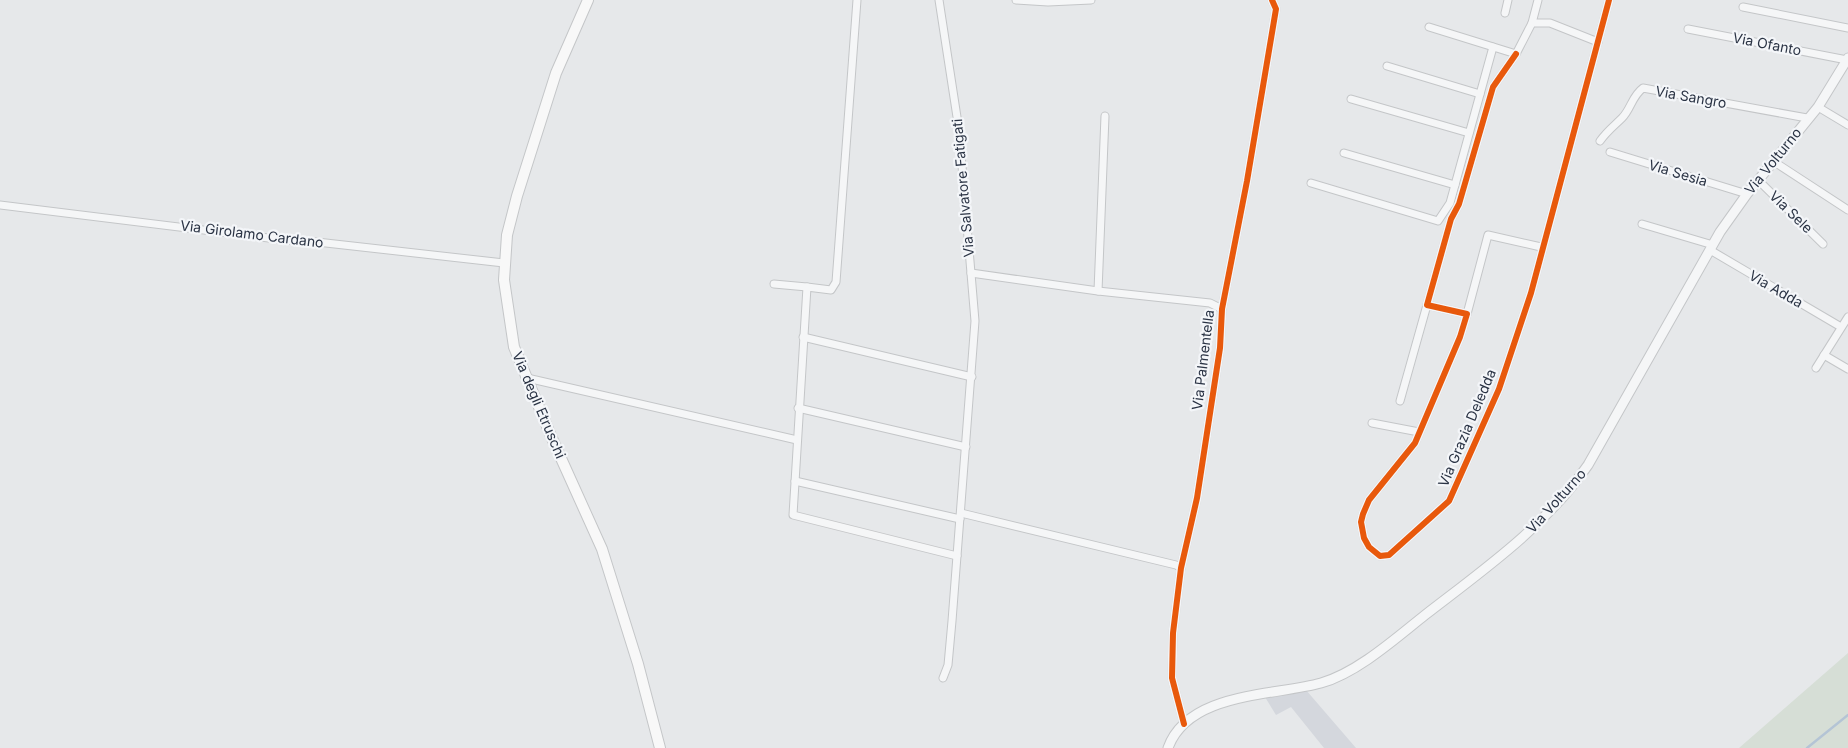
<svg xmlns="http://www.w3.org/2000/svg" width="1848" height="748" viewBox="0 0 1848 748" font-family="Inter,sans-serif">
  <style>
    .built { fill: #d4d7dd }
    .green { fill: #d6ded6 }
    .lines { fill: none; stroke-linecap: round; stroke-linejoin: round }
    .stream { stroke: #b4c4d5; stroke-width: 2.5 }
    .minor-casing { stroke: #c4c6c8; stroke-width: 9 }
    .tertiary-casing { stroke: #c4c6c8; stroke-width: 11 }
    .secondary-casing { stroke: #c4c6c8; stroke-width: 12 }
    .minor { stroke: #f5f6f7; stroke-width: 7 }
    .tertiary { stroke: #f5f6f7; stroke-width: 9 }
    .secondary { stroke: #f8f8f8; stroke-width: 10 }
    .cycleway-casing { stroke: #f4f6f9; stroke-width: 9 }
    .cycleway { stroke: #e8590c; stroke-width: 6 }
    .labels { text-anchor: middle; stroke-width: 4.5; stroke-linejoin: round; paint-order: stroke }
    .street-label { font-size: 14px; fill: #2b3445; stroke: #f4f6f9 }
  </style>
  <rect width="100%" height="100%" fill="#e6e8ea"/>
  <polygon class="built" points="1306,690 1356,748 1324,748 1291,707 1276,715 1265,697"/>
  <polygon class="green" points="1848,653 1848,748 1739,748"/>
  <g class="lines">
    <polyline class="stream" points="1807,748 1848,715"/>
    <g class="minor-casing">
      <g id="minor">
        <polyline points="857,0 836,282 831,290 807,287 793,515 957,556"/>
        <polyline points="939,0 959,130 975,321 952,621 948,665 943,678"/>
        <polyline points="1016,0 1048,2 1091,0"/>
        <polyline points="1743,7 1848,28"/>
        <polyline points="1505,13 1508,0"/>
        <polyline points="1532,23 1538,0"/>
        <polyline points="1429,27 1516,54 1532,23 1550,23 1598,42"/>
        <polyline points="1688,29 1847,60"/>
        <polyline points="1516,54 1493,87 1459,204 1451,219 1427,305 1467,314 1460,337 1415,443 1369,500 1363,514 1361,522 1364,538 1369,547 1380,556 1389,555 1449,501 1499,389 1531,293 1609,0"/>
        <polyline points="1387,66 1480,94"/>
        <polyline points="1351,99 1469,133"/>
        <polyline points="1818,107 1848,125"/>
        <path d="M1600,141C1607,131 1614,126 1622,118C1631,109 1632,96 1643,88L1807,118"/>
        <polyline points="1610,152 1747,194"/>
        <polyline points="1344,153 1455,185"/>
        <polyline points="1773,161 1848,210"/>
        <polyline points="1758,180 1823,244"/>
        <polyline points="1311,183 1438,221 1450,203 1493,47"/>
        <polyline points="0,205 285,240 317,242 504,263"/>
        <polyline points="1642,224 1713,245"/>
        <polyline points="1710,250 1841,327"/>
        <polyline points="971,273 1098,291 1210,303 1222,309"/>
        <polyline points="774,284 807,287"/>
        <polyline points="1098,291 1105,116"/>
        <polyline points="1467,314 1488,235 1541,247"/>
        <polyline points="803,337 972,377"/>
        <polyline points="1824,355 1848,369"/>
        <polyline points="1816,368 1848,317"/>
        <polyline points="527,378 797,440"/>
        <polyline points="1400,401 1427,305"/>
        <polyline points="798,408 966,447"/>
        <polyline points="1372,423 1419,432"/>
        <polyline points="795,481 960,519"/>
        <polyline points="961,513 1176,565 1181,568"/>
        <polyline points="1184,724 1172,678 1173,633 1181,568 1197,498 1220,348 1222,309 1247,181 1276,9 1272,0"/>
      </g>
    </g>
    <g class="tertiary-casing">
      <path id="tertiary" d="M1168,748C1188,692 1274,696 1321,683C1357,673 1396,638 1425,615C1483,570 1545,527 1588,465L1720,232L1747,194L1818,107L1848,58"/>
    </g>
    <g class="secondary-casing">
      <polyline id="secondary" points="588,0 556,73 517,196 507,235 504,280 514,347 551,436 602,549 638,664 660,748"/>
    </g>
    <use href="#minor" class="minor"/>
    <use href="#tertiary" class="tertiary"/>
    <use href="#secondary" class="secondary"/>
    <g class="cycleway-casing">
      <g id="cycleway">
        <polyline points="1516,54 1493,87 1459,204 1451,219 1427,305 1467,314 1460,337 1415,443 1369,500 1363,514 1361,522 1364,538 1369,547 1380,556 1389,555 1449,501 1499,389 1531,293 1609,0"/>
        <polyline points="1184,724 1172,678 1173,633 1181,568 1197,498 1220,348 1222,309 1247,181 1276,9 1272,0"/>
      </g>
    </g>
    <use href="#cycleway" class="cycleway"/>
  </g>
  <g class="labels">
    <g class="street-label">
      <text transform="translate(1767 44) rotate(11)" y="5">Via Ofanto</text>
      <text transform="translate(1691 97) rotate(10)" y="5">Via Sangro</text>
      <text transform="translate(1773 161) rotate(-51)" y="5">Via Volturno</text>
      <text transform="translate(1678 173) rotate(17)" y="5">Via Sesia</text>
      <text transform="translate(963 188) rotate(-95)" y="5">Via Salvatore Fatigati</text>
      <text transform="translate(1791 212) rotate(44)" y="5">Via Sele</text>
      <text transform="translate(252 234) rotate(7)" y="5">Via Girolamo Cardano</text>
      <text transform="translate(1776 289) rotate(30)" y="5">Via Adda</text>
      <text transform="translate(1203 360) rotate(-83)" y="5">Via Palmentella</text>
      <text transform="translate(539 405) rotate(67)" y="5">Via degli Etruschi</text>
      <text transform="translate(1467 428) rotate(-67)" y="5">Via Grazia Deledda</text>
      <text transform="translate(1556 501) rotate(-48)" y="5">Via Volturno</text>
    </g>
  </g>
</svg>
